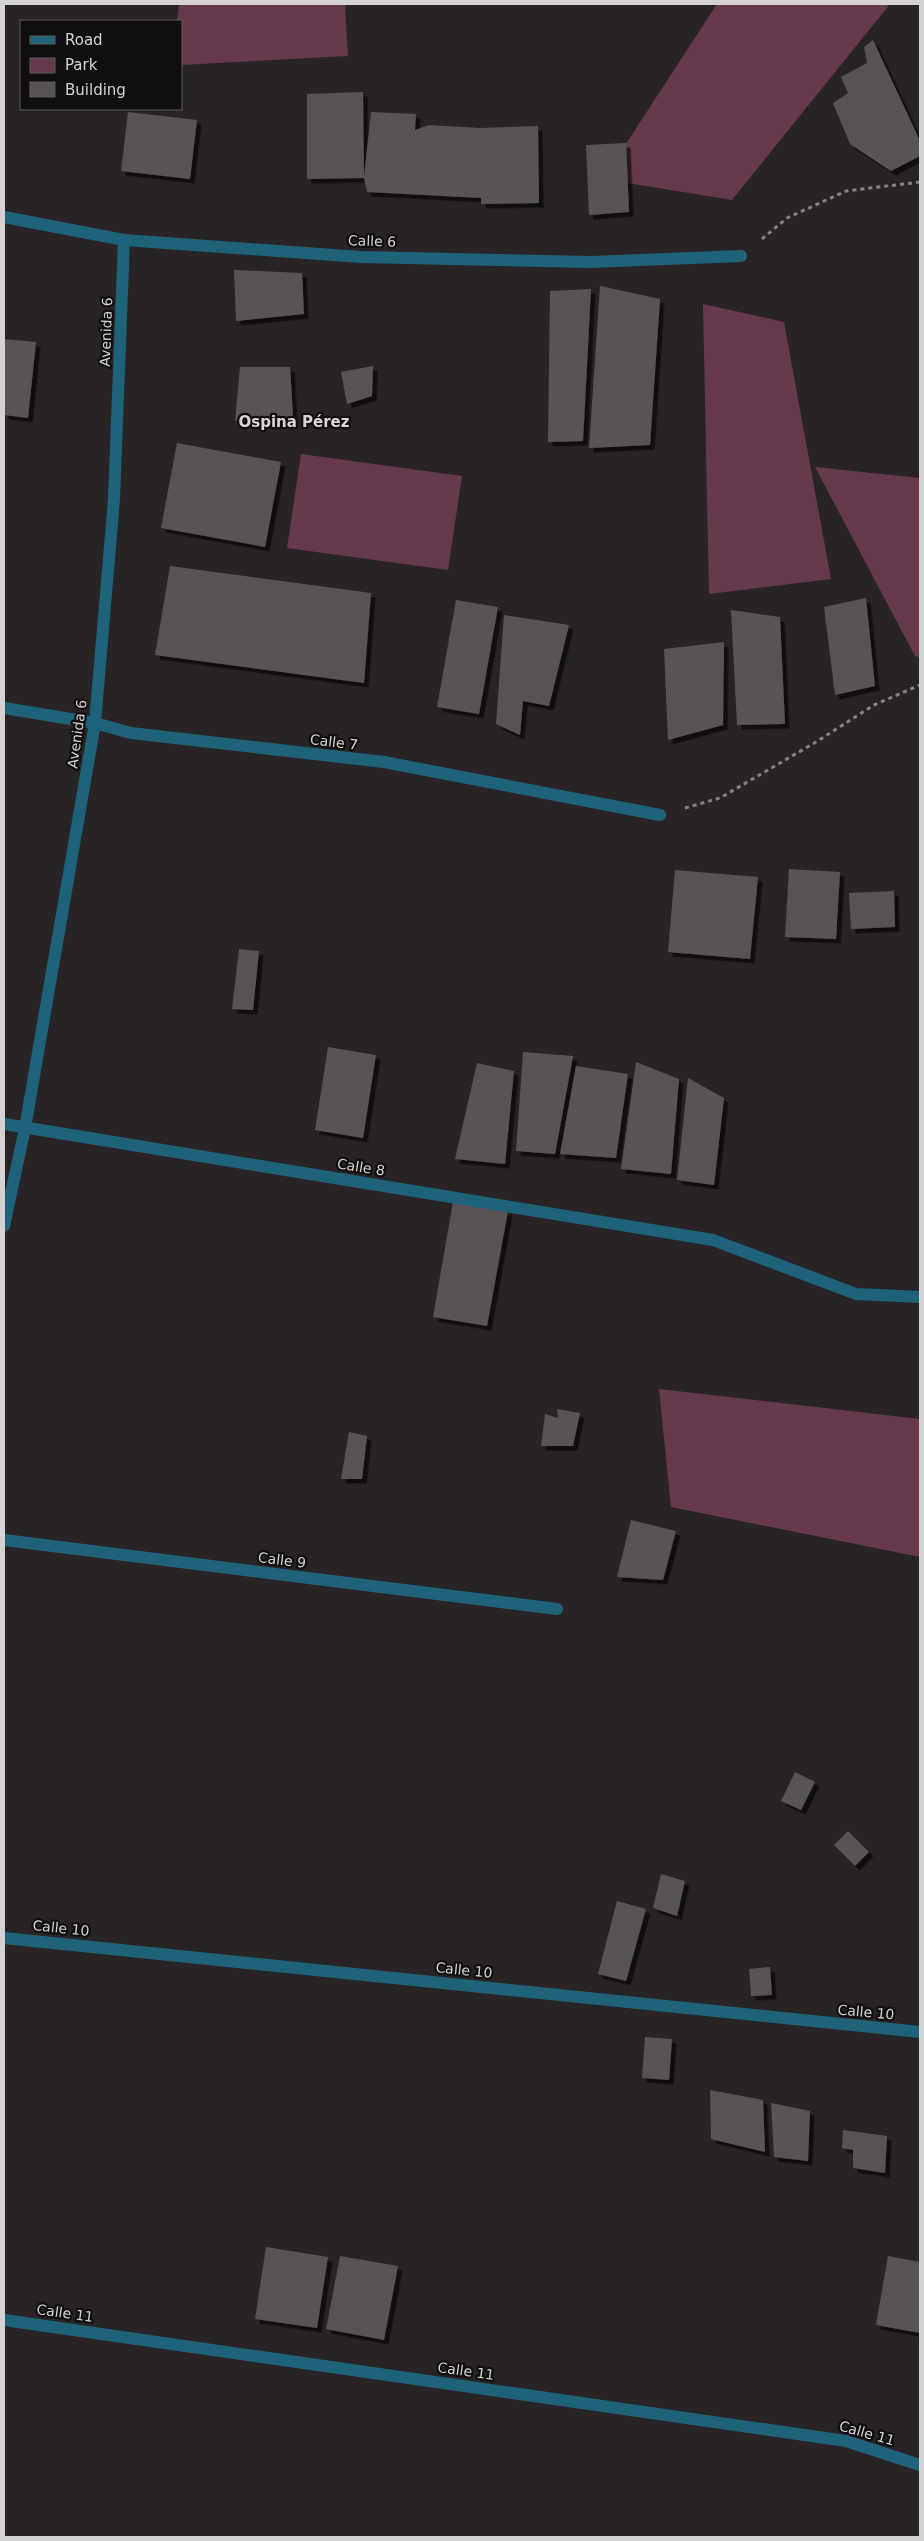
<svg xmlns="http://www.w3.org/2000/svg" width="924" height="2541" viewBox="0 0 924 2541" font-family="'DejaVu Sans',sans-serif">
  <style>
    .green { fill: #67394d }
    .building { fill: #585355; filter: url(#shadow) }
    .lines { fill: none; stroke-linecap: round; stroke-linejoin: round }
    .path { stroke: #878385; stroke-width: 3; stroke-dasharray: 4 4; stroke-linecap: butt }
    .minor { stroke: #1f637b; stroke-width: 12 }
    .labels { text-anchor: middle; stroke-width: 4.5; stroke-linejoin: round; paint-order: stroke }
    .street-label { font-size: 14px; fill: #d5d2d3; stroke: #100e0f }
    .neighbourhood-label { font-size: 15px; font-weight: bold; fill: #dad4d6; stroke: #100e0f }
  </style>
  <defs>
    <filter id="shadow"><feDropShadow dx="4.5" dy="4.5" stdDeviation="0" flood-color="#0009"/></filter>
  </defs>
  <rect width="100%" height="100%" fill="#282426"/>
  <g class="green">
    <polygon points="179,4 345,4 348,56 181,65 181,21 177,21"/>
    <polygon points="717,4 890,4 732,200 603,179"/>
    <polygon points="703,304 784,322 831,579 709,594"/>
    <polygon points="301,454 462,476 448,570 287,548"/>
    <polygon points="815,467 920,478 920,657 915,656"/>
    <polygon points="659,1389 920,1419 920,1557 671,1507"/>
  </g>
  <g class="building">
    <polygon points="873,40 920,141 920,156 891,171 850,144 833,103 848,93 841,77 867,63 864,47"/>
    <polygon points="363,92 364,177 371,112 416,114 415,130 429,125 480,128 538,126 539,203 481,204 481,198 367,192 364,178 307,179 307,94"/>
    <polygon points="128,112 197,120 190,179 121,171"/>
    <polygon points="626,143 629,212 589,215 586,145"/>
    <polygon points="234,270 302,273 304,314 236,321"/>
    <polygon points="600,286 660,299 650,445 589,448"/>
    <polygon points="591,289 583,441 548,442 550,291"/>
    <polygon points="4,339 36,342 28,418 4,415"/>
    <polygon points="373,366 372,396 347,404 341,372"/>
    <polygon points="240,367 290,367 293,416 235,421"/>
    <polygon points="177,443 281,462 265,547 161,528"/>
    <polygon points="170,566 371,593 364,683 155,655"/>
    <polygon points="866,598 875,686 835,695 824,607"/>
    <polygon points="456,600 498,607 479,714 437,707"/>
    <polygon points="731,610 780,617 785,724 737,725"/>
    <polygon points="504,615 569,625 549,706 523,701 520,735 496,724"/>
    <polygon points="724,642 723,725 668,740 664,649"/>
    <polygon points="789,869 840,872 836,939 785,937"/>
    <polygon points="675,870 758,877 750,959 668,952"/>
    <polygon points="894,891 895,927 851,929 849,893"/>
    <polygon points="239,949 259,951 253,1010 232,1009"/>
    <polygon points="328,1047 376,1055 363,1138 315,1130"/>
    <polygon points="523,1052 573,1056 555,1154 516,1151"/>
    <polygon points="636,1062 679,1079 671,1174 621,1169"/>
    <polygon points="477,1063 514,1071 505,1164 455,1159"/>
    <polygon points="576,1066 628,1074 616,1158 560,1154"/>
    <polygon points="688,1078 724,1098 714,1185 677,1180"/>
    <polygon points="453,1202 508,1211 487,1326 433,1317"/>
    <polygon points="557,1409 580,1413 573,1446 541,1446 545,1414 558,1418"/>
    <polygon points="349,1432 367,1436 362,1479 341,1479"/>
    <polygon points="631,1520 676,1531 663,1580 617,1577"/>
    <polygon points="795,1772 815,1782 801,1810 781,1801"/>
    <polygon points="848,1831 869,1852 855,1866 834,1845"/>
    <polygon points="661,1874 685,1881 677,1916 653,1908"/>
    <polygon points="617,1901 646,1909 626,1981 598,1974"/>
    <polygon points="770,1967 772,1995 751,1996 749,1969"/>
    <polygon points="645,2037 672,2039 669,2080 642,2078"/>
    <polygon points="710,2090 763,2100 765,2152 711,2139"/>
    <polygon points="771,2103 810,2111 808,2161 774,2157"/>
    <polygon points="843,2130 887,2136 885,2173 853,2168 853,2150 842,2148"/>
    <polygon points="266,2247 328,2257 317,2328 255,2319"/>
    <polygon points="340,2256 398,2266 384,2340 326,2329"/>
    <polygon points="888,2256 920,2262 920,2333 876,2325"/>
  </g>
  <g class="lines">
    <g class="path">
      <polyline points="762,239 787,218 846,191 920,182"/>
      <polyline points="685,808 720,798 816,742 874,705 920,685"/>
    </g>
    <g class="minor">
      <polyline points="4,217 124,240 361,257 591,262 741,256"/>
      <polyline points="4,708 95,723 131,733 384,762 660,815"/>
      <polyline points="4,1124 713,1240 856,1294 920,1297"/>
      <polyline points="4,1226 25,1128 95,723 114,499 124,240"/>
      <polyline points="4,1540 557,1609"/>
      <polyline points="4,1938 920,2032"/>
      <polyline points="4,2320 846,2441 920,2465"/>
    </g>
  </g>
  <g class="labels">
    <g class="street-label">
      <text transform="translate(372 241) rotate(2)" y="5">Calle 6</text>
      <text transform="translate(106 332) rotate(-88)" y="5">Avenida 6</text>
      <text transform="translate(77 734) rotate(-82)" y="5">Avenida 6</text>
      <text transform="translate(334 742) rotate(7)" y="5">Calle 7</text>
      <text transform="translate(361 1167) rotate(9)" y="5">Calle 8</text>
      <text transform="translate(282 1560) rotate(7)" y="5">Calle 9</text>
      <text transform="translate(61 1928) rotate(6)" y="5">Calle 10</text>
      <text transform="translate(464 1970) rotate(6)" y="5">Calle 10</text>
      <text transform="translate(866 2012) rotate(5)" y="5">Calle 10</text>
      <text transform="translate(65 2313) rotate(8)" y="5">Calle 11</text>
      <text transform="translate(466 2371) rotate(8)" y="5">Calle 11</text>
      <text transform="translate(867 2433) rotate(16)" y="5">Calle 11</text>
    </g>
    <g class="neighbourhood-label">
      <text x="294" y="427">Ospina Pérez</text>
    </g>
  </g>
  <rect width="924" height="2541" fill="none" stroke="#d5d2d3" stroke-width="10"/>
  <rect x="20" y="20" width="162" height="90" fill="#100e0f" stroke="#5f5c5d"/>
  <rect x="30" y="36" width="25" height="8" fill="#1f637b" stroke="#5f5c5d"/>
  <text x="65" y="45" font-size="15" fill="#d5d2d3">Road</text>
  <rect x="30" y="58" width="25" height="15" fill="#67394d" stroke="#5f5c5d"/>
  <text x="65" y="70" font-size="15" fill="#d5d2d3">Park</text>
  <rect x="30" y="82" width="25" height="15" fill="#585355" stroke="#5f5c5d"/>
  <text x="65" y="95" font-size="15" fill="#d5d2d3">Building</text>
</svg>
